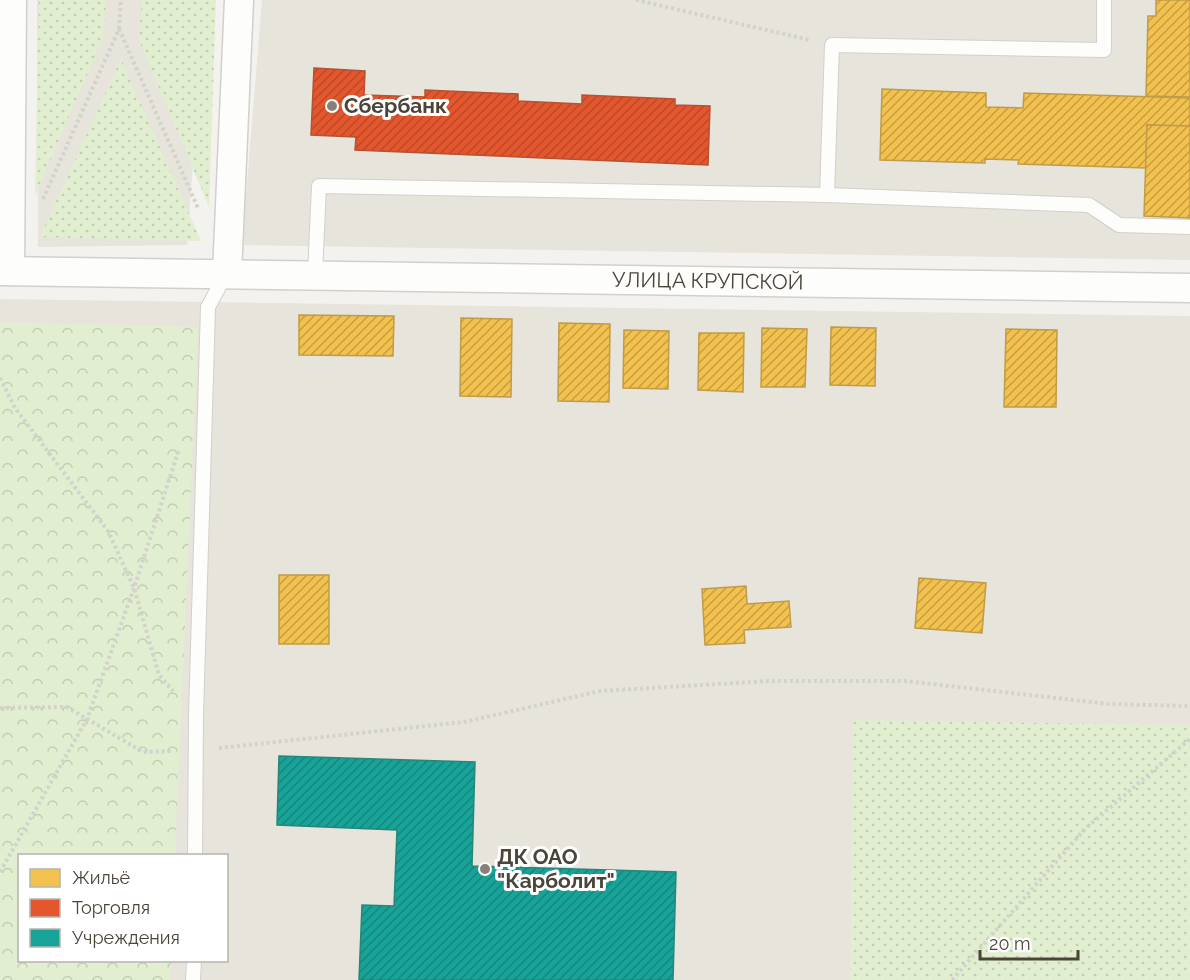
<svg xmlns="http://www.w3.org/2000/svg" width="1190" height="980" viewBox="0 0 1190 980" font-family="Raleway,sans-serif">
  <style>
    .residential { fill: #e7e4dc; fill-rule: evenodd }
    .green { fill: url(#green-dots) }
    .forest { fill: url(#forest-crowns) }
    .homes { fill: url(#homes-hatch); stroke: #c09c48; stroke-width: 1.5 }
    .shops { fill: url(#shops-hatch); stroke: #b65131; stroke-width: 1.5 }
    .public { fill: url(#public-hatch); stroke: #27867c; stroke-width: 1.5 }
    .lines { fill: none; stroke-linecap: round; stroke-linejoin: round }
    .lane-casing { stroke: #d2d0cb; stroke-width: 16 }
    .street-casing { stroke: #d2d0cb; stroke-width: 31 }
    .path { stroke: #d3d2cc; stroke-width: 4; stroke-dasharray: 3 3; stroke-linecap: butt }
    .lane { stroke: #fdfdfc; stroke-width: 14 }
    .street { stroke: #fdfdfc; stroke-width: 28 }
    .poi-dot { fill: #868178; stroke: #fff; stroke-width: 2 }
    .labels { text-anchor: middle; stroke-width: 6; stroke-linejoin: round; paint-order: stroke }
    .poi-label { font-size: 21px; font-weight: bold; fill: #4b4439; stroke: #fff; text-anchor: start }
    .street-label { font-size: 21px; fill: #4b4439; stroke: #fff }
  </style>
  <defs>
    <pattern id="green-dots" width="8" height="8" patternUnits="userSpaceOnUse" patternTransform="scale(1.5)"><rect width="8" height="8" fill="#e1eecf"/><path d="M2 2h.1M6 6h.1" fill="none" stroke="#c3cdb2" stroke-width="1.8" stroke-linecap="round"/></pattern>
    <pattern id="forest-crowns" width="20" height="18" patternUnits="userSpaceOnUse" patternTransform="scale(1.5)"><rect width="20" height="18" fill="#e1eecf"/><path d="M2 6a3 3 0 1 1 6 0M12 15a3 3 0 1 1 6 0" fill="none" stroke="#c3cdb2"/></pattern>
    <pattern id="homes-hatch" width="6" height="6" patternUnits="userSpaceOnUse" patternTransform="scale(1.5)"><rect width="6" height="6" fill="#f2c14e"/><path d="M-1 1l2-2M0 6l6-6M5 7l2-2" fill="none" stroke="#c69e42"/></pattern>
    <pattern id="shops-hatch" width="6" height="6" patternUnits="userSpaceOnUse" patternTransform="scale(1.5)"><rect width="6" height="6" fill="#e4572e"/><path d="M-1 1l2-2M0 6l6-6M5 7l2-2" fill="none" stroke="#bb4a28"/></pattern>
    <pattern id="public-hatch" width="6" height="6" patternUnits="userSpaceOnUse" patternTransform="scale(1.5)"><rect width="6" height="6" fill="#17a398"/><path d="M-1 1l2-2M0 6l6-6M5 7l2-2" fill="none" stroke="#17867d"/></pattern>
  </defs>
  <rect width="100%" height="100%" fill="#f4f2ee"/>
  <g class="residential">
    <polygon points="37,0 205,0 187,245 38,247"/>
    <polygon points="262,0 1190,0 1190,260 242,245"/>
    <path d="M0,299L1190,316V980H0ZM20,856H226V960H20Z"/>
  </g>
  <g class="green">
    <polygon points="39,0 106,0 103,38 35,195"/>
    <polygon points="142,0 216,0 209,207 139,40"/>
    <polygon points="121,59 201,241 40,237"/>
    <polygon points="853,720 1190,725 1190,980 850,980"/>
  </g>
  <polygon class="forest" points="0,322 198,327 175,855 20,856 20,960 171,961 170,980 0,980"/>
  <g class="homes">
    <polygon points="1156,0 1190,0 1190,97 1146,96 1148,16 1156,16"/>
    <polygon points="882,89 986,93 986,107 1023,108 1024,93 1190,98 1190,126 1147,125 1146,168 1018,164 1019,160 985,159 985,163 880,160"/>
    <polygon points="1147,125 1190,126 1190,218 1144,216"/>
    <polygon points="299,315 394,316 393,356 299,355"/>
    <polygon points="461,318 512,319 511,397 460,396"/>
    <polygon points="559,323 610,324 609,402 558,401"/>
    <polygon points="831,327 876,328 875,386 830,385"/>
    <polygon points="762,328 807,329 805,387 761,387"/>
    <polygon points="1006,329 1057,330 1056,407 1004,407"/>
    <polygon points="624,330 669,331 668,389 623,388"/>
    <polygon points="699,333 744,333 743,392 698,390"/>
    <rect x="279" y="575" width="50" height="69"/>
    <polygon points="919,578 986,583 982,633 915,628"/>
    <polygon points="746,586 747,604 789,601 791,627 744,630 745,643 705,645 702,589"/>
  </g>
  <polygon class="shops" points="314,68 365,71 364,95 425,97 425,90 518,94 518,101 582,104 582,95 675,99 675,105 710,106 708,165 355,150 356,137 311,135"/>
  <polygon class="public" points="279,756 475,762 472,866 676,872 673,980 359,980 362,905 394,906 397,830 277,825"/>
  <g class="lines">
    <g class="lane-casing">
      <g id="lane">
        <polyline points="827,195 832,45 1104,50 1104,0"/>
        <polyline points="315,275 319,186 827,195 1089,205 1119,225 1190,227"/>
        <polyline points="195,856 196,716 208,307 226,274"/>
        <polyline points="193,980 194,960"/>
      </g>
    </g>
    <g class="street-casing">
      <g id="street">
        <path id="s1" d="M0,271L1190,288"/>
        <polyline points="10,271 12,0"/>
        <polyline points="227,274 239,0"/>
      </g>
    </g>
    <g class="path">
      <polyline points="636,0 810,40"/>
      <polyline points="119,29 121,0"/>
      <polyline points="43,199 119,29 198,208"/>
      <polyline points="0,378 15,408 108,531 134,588 159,675 173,691"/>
      <polyline points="0,708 67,707 143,752 173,751"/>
      <polyline points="219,748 464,722 600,691 769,681 905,681 1109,704 1190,706"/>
      <polyline points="0,872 87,719 134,588 179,449"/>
      <polyline points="952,980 1085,829 1190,739"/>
    </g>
    <use href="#lane" class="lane"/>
    <use href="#street" class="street"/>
  </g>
  <g class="poi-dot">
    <circle cx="332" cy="106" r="6"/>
    <circle cx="485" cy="869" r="6"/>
  </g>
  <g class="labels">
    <g class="poi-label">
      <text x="344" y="113">Сбербанк</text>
      <text x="497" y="864">ДК ОАО<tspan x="497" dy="24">"Карболит"</tspan></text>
    </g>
    <g class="street-label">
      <text dy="7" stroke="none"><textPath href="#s1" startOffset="708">УЛИЦА КРУПСКОЙ</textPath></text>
    </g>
  </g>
  <rect x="18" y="854" width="210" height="108" fill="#ffffff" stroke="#b7b4b0" stroke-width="1.5"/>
  <rect x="30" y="869" width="30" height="18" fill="#f2c14e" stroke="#b7b4b0" stroke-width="1.5"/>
  <text x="72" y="884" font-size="18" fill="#4b4439">Жильё</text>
  <rect x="30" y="899" width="30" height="18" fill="#e4572e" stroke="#b7b4b0" stroke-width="1.5"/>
  <text x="72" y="914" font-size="18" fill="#4b4439">Торговля</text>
  <rect x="30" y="929" width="30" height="18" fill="#17a398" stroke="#b7b4b0" stroke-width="1.5"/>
  <text x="72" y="944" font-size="18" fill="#4b4439">Учреждения</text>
  <path d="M980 950v9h98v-9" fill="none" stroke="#4b4439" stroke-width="3"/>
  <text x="989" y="950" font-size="18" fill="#4b4439" stroke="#ffffff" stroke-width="4.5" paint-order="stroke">20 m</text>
</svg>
